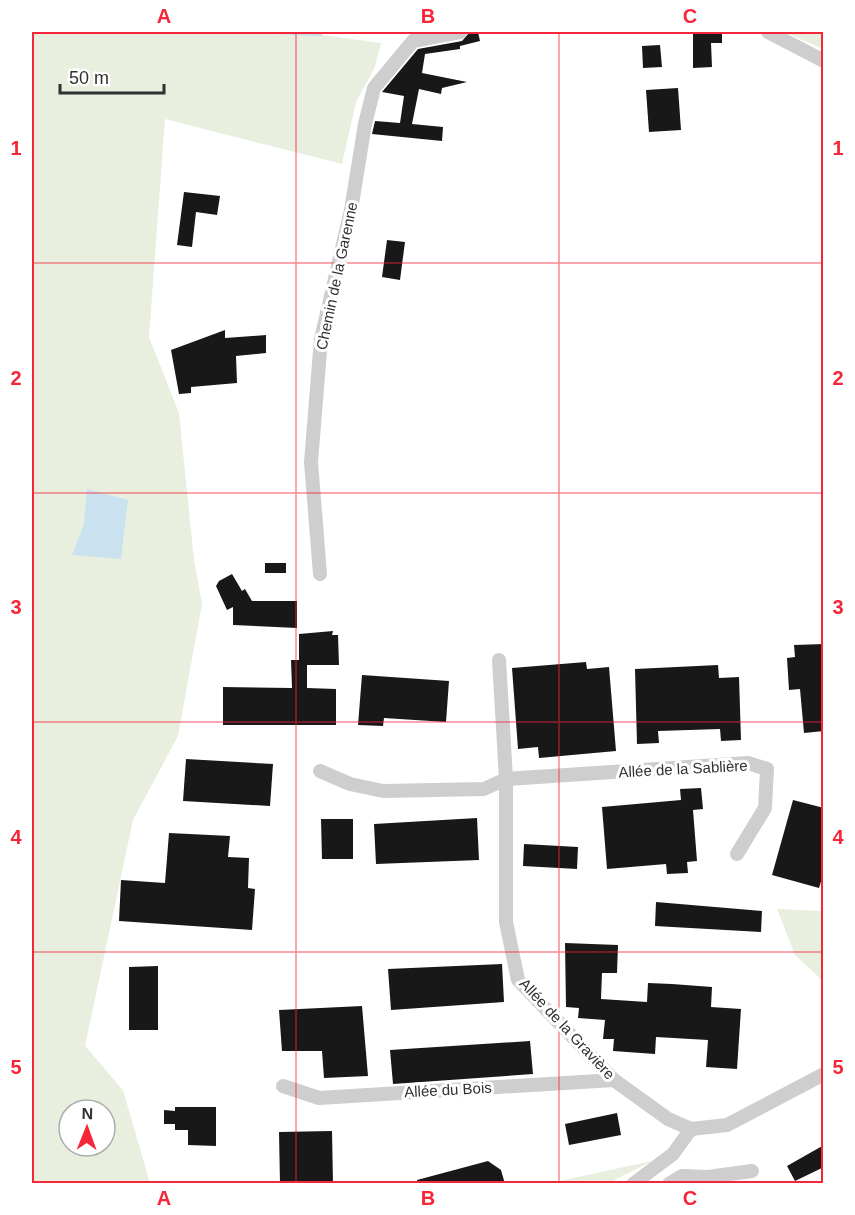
<svg xmlns="http://www.w3.org/2000/svg" width="855" height="1215" viewBox="0 0 855 1215" font-family="Helvetica,sans-serif">
  <style>
    .green { fill: #e8efdf; fill-rule: evenodd }
    .water { fill: #cae2f0 }
    .lines { fill: none; stroke-linecap: round; stroke-linejoin: round }
    .stream { stroke: #cae2f0; stroke-width: 4.5 }
    .building { fill: #181818 }
    .minor { stroke: #cecece; stroke-width: 14 }
    .grid { fill: none; stroke: #f62639; stroke-width: 1.5; stroke-opacity: 0.55 }
    .labels { text-anchor: middle; stroke-width: 6; stroke-linejoin: round; paint-order: stroke }
    .street-label { font-size: 15px; fill: #313131; stroke: #fff }
    .neatline { fill: none; stroke: #f62639; stroke-width: 2 }
    .grid-label { font-size: 20px; text-anchor: middle; font-weight: bold; fill: #f62639 }
  </style>
  <rect width="100%" height="100%" fill="#fff"/>
  <g class="green">
    <path d="M32,32H300L381,43L375,67L356,102L342,164L165,119L149,337L179,413L194,560L202,604L178,736L133,820L85,1046L123,1090L150,1183H32ZM69,1110H105V1146H69Z"/>
    <polygon points="784,32 823,32 823,49"/>
    <polygon points="777,909 823,911 823,981 795,955"/>
    <polygon points="652,1161 609,1183 550,1183"/>
  </g>
  <polygon class="water" points="87,489 128,500 121,559 72,555 84,524"/>
  <g class="lines">
    <polyline class="stream" points="282,32 320,34"/>
  </g>
  <g class="building">
    <polygon points="478,32 480,41 460,46 460,49 425,54 422,73 467,82 442,88 441,94 419,89 412,124 443,127 442,141 372,134 375,121 400,123 404,96 382,92 418,49 462,41 469,33"/>
    <polygon points="693,32 722,32 722,43 711,43 712,67 693,68"/>
    <polygon points="660,45 662,67 643,68 642,46"/>
    <polygon points="678,88 681,130 649,132 646,90"/>
    <polygon points="184,192 220,196 217,215 196,212 192,247 177,245"/>
    <polygon points="387,240 405,242 400,280 382,277"/>
    <polygon points="225,330 225,338 266,335 266,353 236,356 237,383 191,387 191,393 179,394 171,350"/>
    <rect x="265" y="563" width="21" height="10"/>
    <polygon points="232,574 242,591 245,589 252,601 297,601 297,628 233,625 233,607 227,610 216,586 219,581"/>
    <polygon points="333,631 332,635 338,635 339,665 307,665 307,688 336,689 336,725 223,725 223,687 292,688 291,660 299,660 299,634"/>
    <polygon points="824,644 824,731 804,733 800,689 789,690 787,658 795,657 794,645"/>
    <polygon points="586,662 587,669 609,667 616,751 539,758 538,747 518,749 512,668"/>
    <polygon points="718,665 719,678 739,677 741,740 721,741 720,729 658,731 659,743 637,744 635,669"/>
    <polygon points="362,675 449,681 446,722 384,718 383,726 358,725"/>
    <polygon points="186,759 273,764 270,806 183,801"/>
    <polygon points="701,788 703,809 693,810 697,861 687,862 688,873 667,874 666,864 607,869 602,807 681,800 680,789"/>
    <polygon points="793,800 824,808 824,872 819,888 772,875"/>
    <polygon points="477,818 479,860 376,864 374,824"/>
    <polygon points="321,819 353,819 353,859 322,859"/>
    <polygon points="169,833 230,836 228,857 249,858 248,888 255,889 252,930 119,921 121,880 165,883"/>
    <polygon points="524,844 578,847 577,869 523,866"/>
    <polygon points="656,902 762,911 761,932 655,926"/>
    <polygon points="565,943 618,945 617,973 602,973 601,999 647,1002 648,983 672,984 712,987 711,1007 741,1009 737,1069 706,1067 708,1040 656,1037 655,1054 613,1051 614,1039 603,1039 605,1020 578,1018 579,1008 566,1007"/>
    <polygon points="502,964 504,1002 391,1010 388,969"/>
    <polygon points="158,966 158,1030 129,1030 129,967"/>
    <polygon points="362,1006 368,1076 324,1078 322,1051 282,1051 279,1010"/>
    <polygon points="530,1041 533,1074 393,1084 390,1050"/>
    <polygon points="175,1107 216,1107 216,1146 188,1145 188,1130 175,1130 175,1124 164,1124 164,1110 175,1111"/>
    <polygon points="617,1113 621,1135 569,1145 565,1124"/>
    <polygon points="332,1131 333,1184 280,1184 279,1132"/>
    <polygon points="824,1145 824,1167 795,1181 787,1166"/>
    <polygon points="488,1161 501,1170 505,1184 417,1184 417,1180"/>
  </g>
  <g class="lines">
    <g class="minor">
      <polyline points="768,32 824,61"/>
      <polyline points="320,574 311,462 321,339 351,210 365,124 374,88 413,41 460,32"/>
      <polyline points="499,660 506,779 506,922 518,980 614,1080 668,1119 691,1129 727,1125 824,1074"/>
      <polyline points="320,771 350,784 383,791 484,789 506,779 748,763 767,769 765,808 737,854"/>
      <polyline points="283,1086 319,1098 614,1080"/>
      <polyline points="633,1184 673,1154 691,1129"/>
      <polyline points="669,1184 682,1176 708,1177 752,1171"/>
    </g>
  </g>
  <path class="grid" d="M296,32V1184M559,32V1184M32,263H824M32,493H824M32,722H824M32,952H824"/>
  <g class="labels">
    <g class="street-label">
      <text transform="translate(337 276) rotate(-78)" y="5">Chemin de la Garenne</text>
      <text transform="translate(683 769) rotate(-3)" y="5">Allée de la Sablière</text>
      <text transform="translate(567 1029) rotate(47)" y="5">Allée de la Gravière</text>
      <text transform="translate(448 1090) rotate(-3)" y="5">Allée du Bois</text>
    </g>
  </g>
  <rect width="855" height="1215" fill="none" stroke="#ffffff" stroke-width="66"/>
  <g transform="translate(87 1128) rotate(1)"><circle r="28" fill="#ffffff" stroke="#adadad" stroke-width="1.5"/>
  <path d="M0-4.5L10 22L0 15L-10 22Z" fill="#f62639"/>
  <text y="-9" font-size="16" font-weight="bold" text-anchor="middle" fill="#313131">N</text>
  </g>
  <path d="M60 84v9h104v-9" fill="none" stroke="#313131" stroke-width="3"/>
  <text x="69" y="84" font-size="18" fill="#313131" stroke="#ffffff" stroke-width="4.5" paint-order="stroke">50 m</text>
  <rect x="33" y="33" width="789" height="1149" class="neatline"/>
  <g class="grid-label">
    <text x="164" y="23">A</text>
    <text x="428" y="23">B</text>
    <text x="690" y="23">C</text>
    <text x="16" y="155">1</text>
    <text x="838" y="155">1</text>
    <text x="16" y="385">2</text>
    <text x="838" y="385">2</text>
    <text x="16" y="614">3</text>
    <text x="838" y="614">3</text>
    <text x="16" y="844">4</text>
    <text x="838" y="844">4</text>
    <text x="16" y="1074">5</text>
    <text x="838" y="1074">5</text>
    <text x="164" y="1205">A</text>
    <text x="428" y="1205">B</text>
    <text x="690" y="1205">C</text>
  </g>
</svg>
